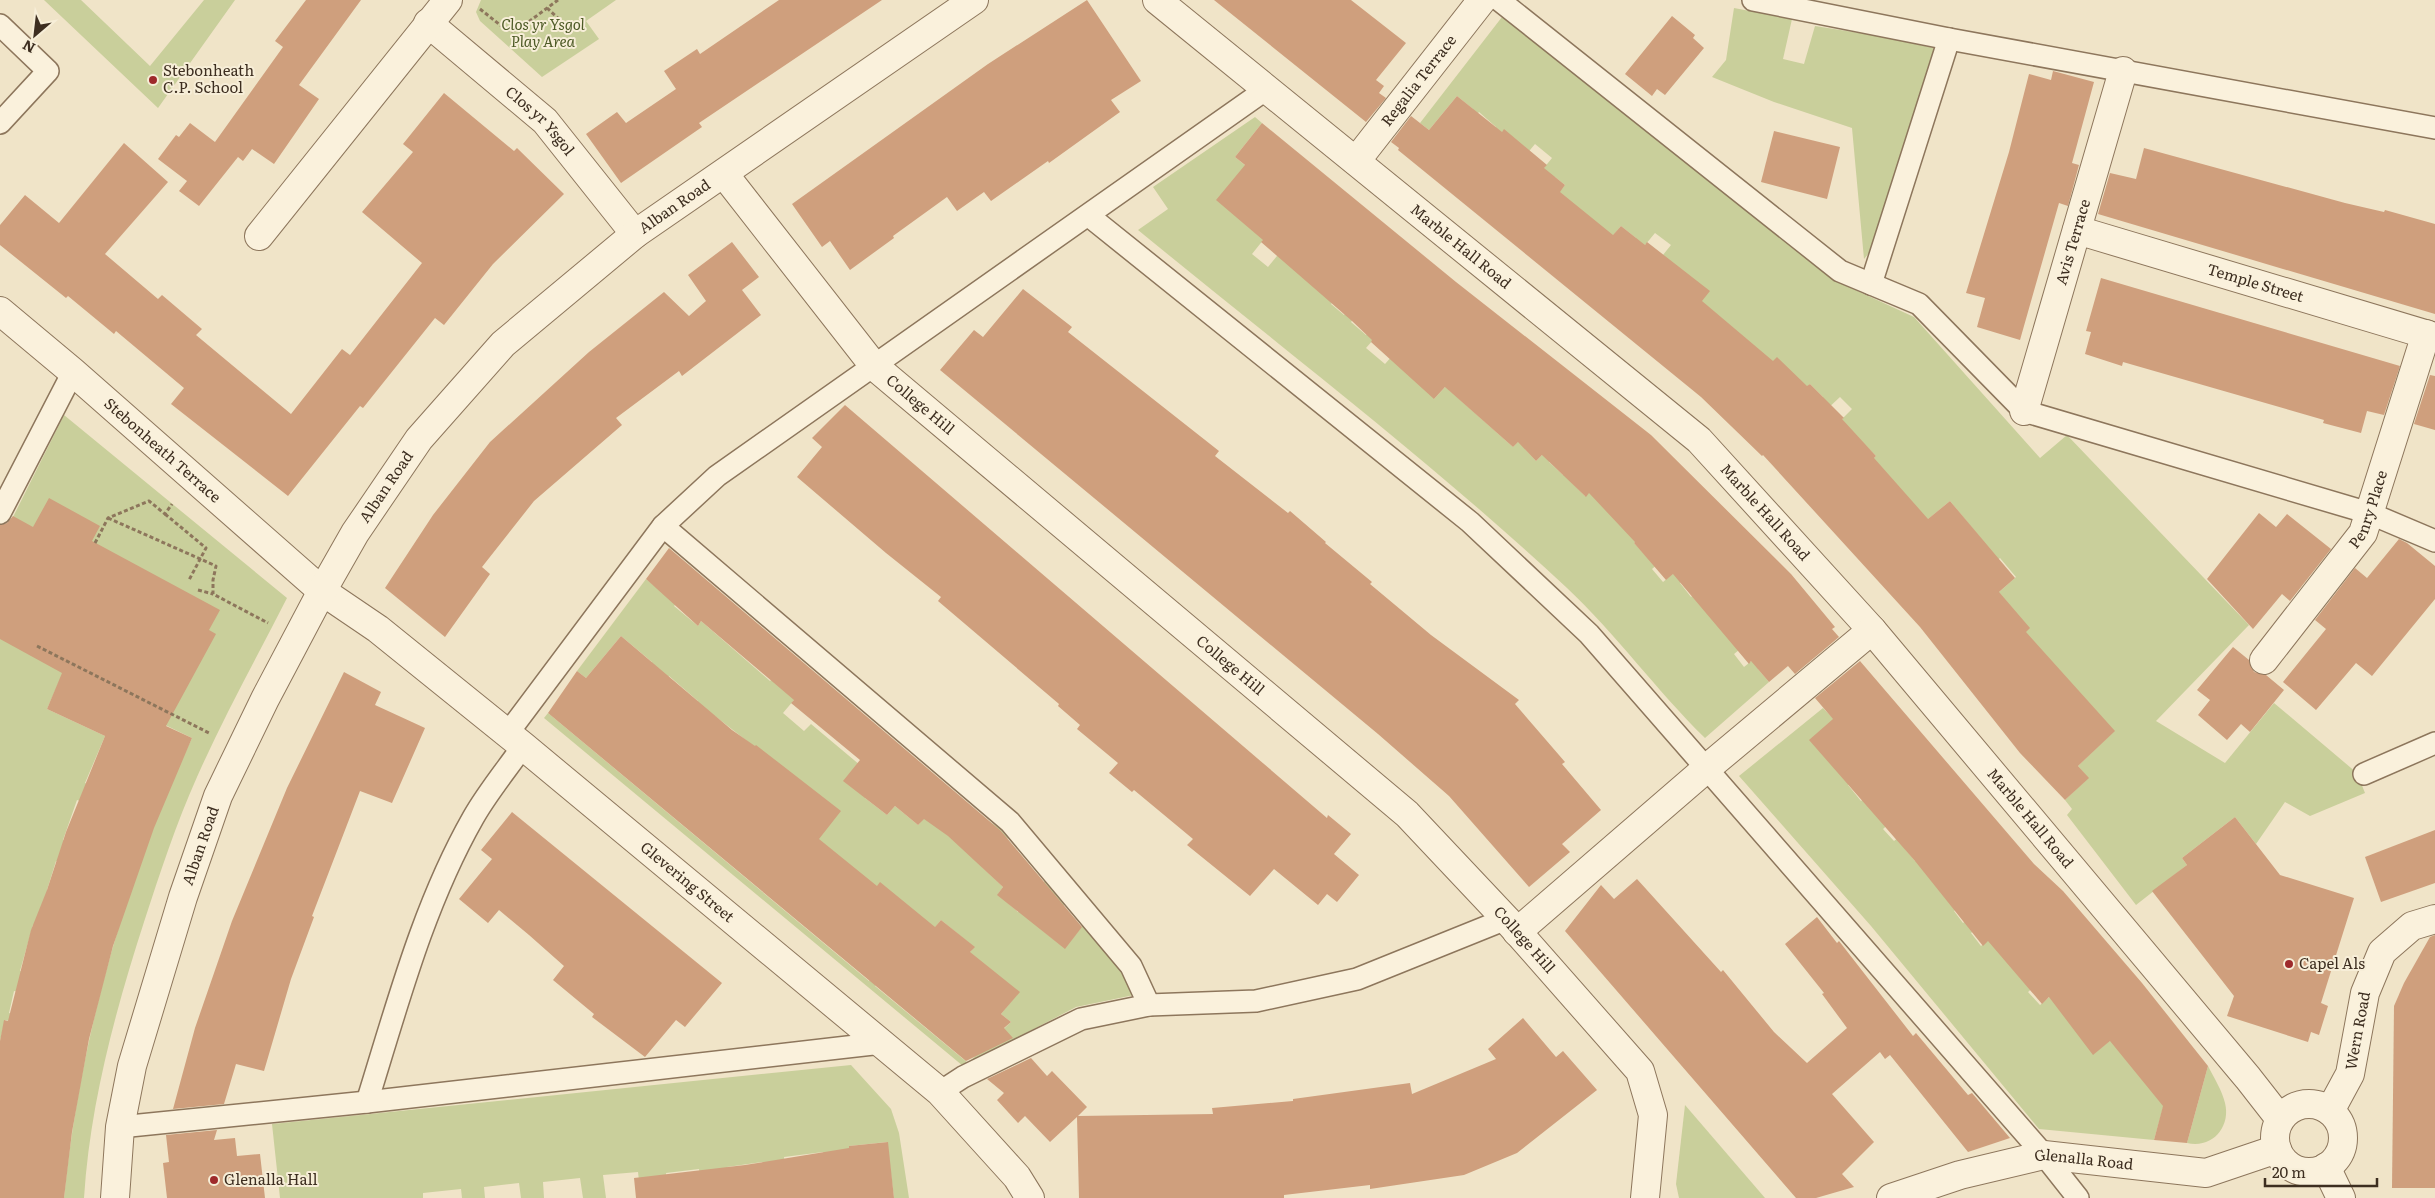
<svg xmlns="http://www.w3.org/2000/svg" width="2435" height="1198" viewBox="0 0 2435 1198" font-family="Literata,serif">
  <style>
    .green { fill: #c9cf9b; fill-rule: evenodd }
    .building { fill: #cf9f7d }
    .lines { fill: none; stroke-linecap: round; stroke-linejoin: round }
    .lane-casing { stroke: #8d765c; stroke-width: 24 }
    .street-casing { stroke: #8d765c; stroke-width: 30 }
    .path { stroke: #8d765c; stroke-width: 3; stroke-dasharray: 4 2.5; stroke-linecap: butt }
    .lane { stroke: #faf1dc; stroke-width: 21 }
    .street { stroke: #faf1dc; stroke-width: 28 }
    .path-bridge { stroke: #8d765c; stroke-width: 3; stroke-dasharray: 4 2.5; stroke-linecap: butt }
    .poi-dot { fill: #9e2a2b; stroke: #f7eed8; stroke-width: 2 }
    .labels { text-anchor: middle; stroke-width: 4; stroke-linejoin: round; paint-order: stroke }
    .park-label { font-size: 15px; font-style: italic; fill: #4d5a26; stroke: #f7eed8 }
    .poi-label { font-size: 15px; fill: #3d2e20; stroke: #f7eed8; text-anchor: start }
    .street-label { font-size: 15px; fill: #3d2e20; stroke: #f7eed8 }
  </style>
  <rect width="100%" height="100%" fill="#f0e4c8"/>
  <g class="green">
    <polygon points="44,0 81,0 150,66 204,0 235,0 158,108"/>
    <polygon points="481,0 616,0 586,21 599,39 542,77 480,21 476,12"/>
    <polygon points="1734,8 1792,19 1783,59 1804,64 1815,26 1878,36 1934,48 1888,203 1869,253 1864,259 1852,128 1774,102 1712,77 1726,60"/>
    <polygon points="1502,17 1838,282 1914,317 2040,458 2067,435 2249,625 2156,721 2225,763 2274,703 2357,773 2365,793 2310,816 2285,802 2256,844 2235,817 2182,858 2187,865 2136,905 2067,815 2072,809 2065,800 2088,778 2078,766 2114,731 1980,609 2016,577 2000,558 1947,603 1983,541 1950,501 1927,520 1833,496 1876,456 1841,420 1852,409 1840,397 1808,427 1823,397 1810,384 1776,416 1748,388 1634,291 1671,245 1655,233 1616,280 1636,238 1621,226 1592,260 1539,217 1565,185 1555,177 1518,200 1552,158 1535,144 1506,179 1504,130 1473,167 1467,162 1496,127 1479,112 1450,147 1473,109 1457,96 1429,130 1420,123"/>
    <path d="M1255,117L1262,123L1235,157L1292,204L1252,254L1268,267L1308,218L1364,264L1331,304L1344,315L1378,275L1386,282L1351,322L1366,335L1403,296L1408,300L1366,348L1385,364L1428,315L1434,399L1476,354L1480,358L1449,390L1513,447L1548,410L1525,449L1536,461L1570,428L1577,435L1549,462L1563,475L1592,447L1572,483L1585,496L1617,465L1669,514L1634,543L1647,557L1690,536L1652,569L1663,582L1704,548L1711,556L1680,583L1691,597L1729,565L1775,621L1734,654L1744,667L1785,634L1758,669L1769,682L1705,738C1656,690 1617,635 1567,588C1432,462 1282,348 1138,230L1168,209L1153,187Z"/>
    <path d="M64,415L287,598C257,657 224,716 197,777C176,824 160,873 144,922C115,1012 90,1104 84,1198H64C80,1039 124,882 192,738L62,675L47,709L105,736L85,783L121,798L115,812L77,800L63,840L92,851L85,870L56,861L47,890L70,935L33,925L20,971L58,981L54,999L14,991L9,1013L45,1021L44,1028L5,1020L0,1041V543Z"/>
    <path d="M646,579L658,589L666,579L685,593L674,606L698,626L701,621L770,681L776,675L799,694L783,713L804,731L811,724L879,781L865,798L887,815L895,806L918,825L925,817L965,849L988,821L1000,828L1008,838L982,867L1003,887L998,894L1018,912L1045,881L1065,904L1043,931L1065,948L1083,925L1115,961L1134,995L1076,1007L963,1066L544,718L548,713L869,981L899,946L859,907L815,874L747,741L715,716L663,743L698,701L669,676L635,717L618,703L652,662L621,636L586,678L577,671ZM941,920L974,947L953,974L1019,992L1001,1014L1011,1022L968,1063L875,986L903,950L912,956Z"/>
    <polygon points="1823,708 1875,762 1848,785 1861,801 1887,779 1910,805 1883,829 1894,841 1921,819 1905,849 1915,861 1941,840 1981,888 1954,911 1963,923 1991,900 1999,910 1971,933 1981,946 2011,922 2054,969 2028,992 2040,1005 2066,983 2093,1054 2111,1040 2164,1104 2154,1140 2039,1129 1871,926 1739,776"/>
    <polygon points="851,1065 891,1109 899,1133 909,1198 894,1198 887,1142 849,1146 855,1198 829,1198 823,1152 784,1157 788,1198 762,1162 727,1167 730,1198 703,1198 699,1169 666,1173 668,1198 641,1198 638,1172 603,1175 606,1198 583,1198 580,1178 543,1182 544,1198 521,1198 519,1183 484,1187 485,1198 462,1198 461,1189 423,1193 423,1198 280,1198 272,1124"/>
    <path d="M2208,1066C2214,1078 2222,1090 2225,1103C2231,1127 2212,1149 2187,1143Z"/>
    <polygon points="1685,1105 1765,1198 1679,1198 1676,1184"/>
  </g>
  <g class="building">
    <polygon points="306,0 361,0 299,85 319,99 274,164 252,149 243,161 238,157 199,206 179,191 187,181 158,159 176,135 179,137 190,123 215,142 283,47 275,41"/>
    <polygon points="779,0 882,0 699,123 702,127 621,183 586,134 617,112 626,123 676,89 664,71 697,49 700,54"/>
    <polygon points="1087,0 1141,81 1111,100 1120,112 1049,163 1048,161 991,201 984,192 957,211 947,197 893,236 894,238 850,270 830,241 822,247 792,204 988,64"/>
    <polygon points="1214,0 1351,0 1406,43 1376,80 1384,86 1379,93 1386,98 1366,122"/>
    <polygon points="1672,16 1695,35 1693,38 1704,48 1665,95 1657,89 1652,96 1625,74"/>
    <polygon points="2053,71 2094,82 2072,163 2079,165 2068,206 2059,203 2020,340 1977,327 1985,298 1966,293 2009,152 2029,74 2051,80"/>
    <polygon points="444,93 514,151 517,148 564,194 493,264 444,325 435,318 363,408 360,406 288,496 171,404 184,388 116,331 114,334 68,296 66,298 0,245 0,225 25,195 59,223 124,143 168,182 105,254 158,299 162,295 202,329 196,335 291,414 342,349 350,355 422,263 362,212 413,152 403,144"/>
    <polygon points="1457,96 1502,132 1504,129 1547,165 1544,168 1565,185 1560,192 1613,235 1621,226 1645,245 1647,242 1710,291 1702,301 1773,361 1777,357 1807,386 1810,384 1844,418 1842,419 1876,456 1874,458 1928,519 1950,501 2015,578 1999,592 2030,628 2026,632 2115,731 2078,766 2089,778 2065,800 2020,753 1920,627 1763,455 1762,456 1701,397 1398,150 1399,148 1391,142 1411,116 1429,130"/>
    <polygon points="1262,123 1456,282 1651,435 1791,574 1835,627 1832,629 1839,637 1795,674 1788,666 1769,682 1751,661 1749,664 1673,574 1666,580 1634,543 1635,542 1589,493 1586,497 1542,455 1536,461 1518,442 1513,447 1445,387 1434,399 1371,342 1372,340 1352,321 1261,242 1263,240 1216,200 1245,165 1235,157"/>
    <polygon points="1774,131 1840,147 1827,199 1761,182"/>
    <polygon points="2144,148 2345,203 2384,212 2385,210 2435,224 2435,314 2098,214 2110,173 2136,179"/>
    <polygon points="732,242 759,277 742,290 761,315 682,376 679,371 616,418 622,425 534,501 482,567 490,574 445,637 385,588 433,515 490,442 589,352 664,292 689,316 706,301 688,275"/>
    <polygon points="2101,278 2400,366 2384,415 2367,411 2361,433 2323,423 2324,420 2123,362 2122,366 2085,354 2091,332 2086,331"/>
    <polygon points="1023,289 1072,327 1068,332 1219,451 1215,456 1288,513 1290,511 1326,542 1325,543 1372,582 1370,584 1431,635 1519,700 1515,704 1565,762 1562,764 1601,810 1562,844 1570,852 1529,887 1449,796 1378,734 940,370 974,330 983,337"/>
    <polygon points="2430,375 2435,376 2435,430 2414,424"/>
    <polygon points="845,405 1327,818 1328,815 1351,834 1334,854 1359,875 1337,902 1327,894 1318,905 1274,869 1250,896 1187,845 1193,839 1134,790 1132,792 1109,773 1118,763 1077,729 1080,725 1058,706 1059,704 938,601 941,597 886,553 797,477 822,447 812,438"/>
    <polygon points="49,498 100,526 92,541 220,610 209,630 216,634 166,726 192,738 154,828 113,946 89,1039 72,1132 64,1198 0,1198 0,1041 4,1020 8,1021 31,930 47,890 66,832 105,736 47,709 62,673 0,639 0,525 7,523 13,516 33,527"/>
    <polygon points="2259,513 2276,527 2287,514 2331,549 2290,601 2282,594 2253,629 2207,579"/>
    <polygon points="2399,539 2407,543 2435,566 2435,599 2372,676 2356,663 2316,710 2283,682 2326,629 2315,620 2355,568 2367,578"/>
    <polygon points="669,548 1001,831 1082,927 1065,949 997,895 1003,887 948,836 924,819 918,825 895,806 887,815 843,781 860,760 791,703 794,700 701,621 698,626 646,579"/>
    <polygon points="621,636 732,730 755,746 756,745 841,811 819,839 877,886 880,882 935,927 941,920 975,947 970,952 1020,992 1001,1014 1011,1022 1004,1028 1013,1038 966,1061 548,713 577,671 586,678"/>
    <polygon points="2233,647 2249,660 2254,672 2266,675 2284,690 2250,732 2241,724 2227,740 2198,715 2210,700 2197,690"/>
    <polygon points="1860,661 2034,864 2063,891 2142,983 2208,1066 2187,1143 2154,1140 2163,1106 2110,1041 2093,1055 2049,997 2042,1004 1988,941 1983,946 1915,861 1809,740 1833,719 1815,698"/>
    <polygon points="344,672 381,692 375,705 425,728 392,803 360,791 312,916 314,917 291,979 264,1071 236,1064 224,1104 173,1109 195,1028 232,921 287,788"/>
    <polygon points="512,812 722,983 685,1027 676,1020 645,1057 592,1017 594,1014 553,980 564,966 529,935 499,910 488,923 459,899 492,859 481,850"/>
    <polygon points="2235,817 2280,875 2354,898 2321,1003 2328,1006 2319,1035 2311,1032 2308,1042 2227,1016 2234,996 2152,891 2187,865 2182,858"/>
    <polygon points="2435,830 2435,883 2381,902 2365,857"/>
    <polygon points="1637,879 1721,972 1723,970 1774,1032 1807,1063 1847,1028 1822,994 1824,993 1785,944 1817,917 1837,943 1839,941 1913,1036 1916,1033 1968,1095 1972,1093 2010,1138 1968,1152 1890,1055 1885,1059 1880,1052 1832,1094 1874,1142 1842,1174 1854,1187 1816,1198 1796,1198 1565,931 1601,885 1614,899"/>
    <polygon points="2435,935 2435,1188 2392,1188 2394,1006 2404,983 2430,937"/>
    <polygon points="1523,1018 1556,1057 1563,1051 1597,1090 1517,1153 1464,1175 1370,1189 1370,1185 1284,1195 1284,1198 1079,1198 1077,1117 1050,1142 1025,1116 1018,1123 997,1100 1004,1093 987,1079 1031,1058 1047,1076 1052,1071 1087,1107 1078,1116 1213,1114 1212,1108 1293,1101 1293,1099 1410,1083 1412,1094 1496,1059 1488,1049"/>
    <polygon points="217,1130 214,1140 235,1138 237,1156 260,1154 265,1198 167,1198 163,1163 169,1162 166,1135"/>
    <polygon points="888,1142 894,1198 636,1198 634,1178 745,1165 849,1148 849,1146"/>
  </g>
  <g class="lines">
    <g class="lane-casing">
      <g id="lane">
        <polyline points="1499,0 1840,271 1919,304 2024,411 2369,513 2435,541"/>
        <polyline points="1753,0 1949,39 2435,128"/>
        <polyline points="0,25 48,71 0,123"/>
        <polyline points="1089,216 1470,522 1589,634 2044,1155 2078,1198"/>
        <polyline points="1871,284 1949,39"/>
        <polyline points="0,513 73,372"/>
        <polyline points="663,526 1010,822 1131,966 1149,1005"/>
        <polyline points="508,733 663,526 717,476 1268,88"/>
        <polyline points="2364,774 2435,743"/>
        <polyline points="940,1092 963,1077 1081,1019 1149,1005 1256,1001 1357,979 1506,919"/>
        <path d="M367,1102C397,1006 423,906 473,818C487,793 507,769 523,746"/>
        <polyline points="120,1127 367,1102 882,1043"/>
      </g>
    </g>
    <g class="street-casing">
      <g id="street">
        <path id="s1" d="M1157,0L1699,440L1872,630L2248,1078L2280,1119"/>
        <path id="s2" d="M428,23L545,121L635,234"/>
        <path id="s3" d="M1356,161L1482,0"/>
        <path id="s4" d="M724,174L874,366L1407,814L1506,919L1640,1071L1653,1115L1645,1198"/>
        <path id="s5" d="M2077,230L2435,337"/>
        <polyline points="259,236 448,0"/>
        <path id="s6" d="M0,311L73,372L322,591L378,629L523,746L940,1092L1017,1177L1030,1198"/>
        <path id="s7" d="M2024,411L2123,71"/>
        <path id="s8" d="M2264,660L2363,533L2426,334"/>
        <polyline points="1517,932 1707,768 1872,630"/>
        <circle cx="2309" cy="1138" r="34"/>
        <path id="s9" d="M2330,1111L2350,1074L2365,993L2382,952L2412,926L2435,919"/>
        <polyline points="2326,1167 2341,1198"/>
        <path id="s10" d="M115,1198L120,1127L132,1066L183,897L218,796L265,699L322,591L355,533L419,439L503,344L635,234L974,0"/>
        <path id="s11" d="M1891,1198L1960,1175L2044,1155L2206,1173L2277,1149"/>
      </g>
    </g>
    <g class="path">
      <polyline points="547,8 561,21"/>
      <polyline points="480,9 504,28 512,31 523,26 558,0"/>
      <polyline points="108,518 216,566 213,580 213,594 268,623"/>
      <polyline points="95,543 108,518 149,501 165,514 172,504"/>
      <polyline points="198,590 213,594"/>
      <polyline points="37,646 211,734"/>
    </g>
    <use href="#lane" class="lane"/>
    <use href="#street" class="street"/>
    <polyline class="path-bridge" points="165,514 206,548 189,580"/>
  </g>
  <g class="poi-dot">
    <circle cx="153" cy="80" r="5"/>
    <circle cx="2289" cy="964" r="5"/>
    <circle cx="214" cy="1180" r="5"/>
  </g>
  <g class="labels">
    <g class="park-label">
      <text x="543" y="30">Clos yr Ysgol<tspan x="543" dy="17">Play Area</tspan></text>
    </g>
    <g class="poi-label">
      <text x="163" y="76">Stebonheath<tspan x="163" dy="17">C.P. School</tspan></text>
      <text x="2299" y="969">Capel Als</text>
      <text x="224" y="1185">Glenalla Hall</text>
    </g>
    <g class="street-label">
      <text dy="5" stroke="none"><textPath href="#s3" startOffset="102">Regalia Terrace</textPath></text>
      <text dy="5" stroke="none"><textPath href="#s2" startOffset="149">Clos yr Ysgol</textPath></text>
      <text dy="5" stroke="none"><textPath href="#s10" startOffset="1174">Alban Road</textPath></text>
      <text dy="5" stroke="none"><textPath href="#s7" startOffset="176">Avis Terrace</textPath></text>
      <text dy="5" stroke="none"><textPath href="#s1" startOffset="391">Marble Hall Road</textPath></text>
      <text dy="5" stroke="none"><textPath href="#s5" startOffset="186">Temple Street</textPath></text>
      <text dy="5" stroke="none"><textPath href="#s4" startOffset="304">College Hill</textPath></text>
      <text dy="5" stroke="none"><textPath href="#s6" startOffset="214">Stebonheath Terrace</textPath></text>
      <text dy="5" stroke="none"><textPath href="#s10" startOffset="769">Alban Road</textPath></text>
      <text dy="5" stroke="none"><textPath href="#s8" startOffset="185">Penry Place</textPath></text>
      <text dy="5" stroke="none"><textPath href="#s1" startOffset="796">Marble Hall Road</textPath></text>
      <text dy="5" stroke="none"><textPath href="#s4" startOffset="709">College Hill</textPath></text>
      <text dy="5" stroke="none"><textPath href="#s1" startOffset="1201">Marble Hall Road</textPath></text>
      <text dy="5" stroke="none"><textPath href="#s10" startOffset="364">Alban Road</textPath></text>
      <text dy="5" stroke="none"><textPath href="#s6" startOffset="894">Glevering Street</textPath></text>
      <text dy="5" stroke="none"><textPath href="#s4" startOffset="1112">College Hill</textPath></text>
      <text dy="5" stroke="none"><textPath href="#s9" startOffset="86">Wern Road</textPath></text>
      <text dy="5" stroke="none"><textPath href="#s11" startOffset="199">Glenalla Road</textPath></text>
    </g>
  </g>
  <g transform="translate(35 35) rotate(208)" stroke="#f7eed8" stroke-width="4" paint-order="stroke">
  <path d="M0-4L9 19L0 12L-9 19Z" fill="#3d2e20"/>
  <text y="-8" font-size="14" font-weight="bold" text-anchor="middle" fill="#3d2e20">N</text>
  </g>
  <path d="M2265 1178v8h112v-8" fill="none" stroke="#3d2e20" stroke-width="2.5"/>
  <text x="2272" y="1178" font-size="15" fill="#3d2e20" stroke="#f7eed8" stroke-width="4" paint-order="stroke">20 m</text>
</svg>
